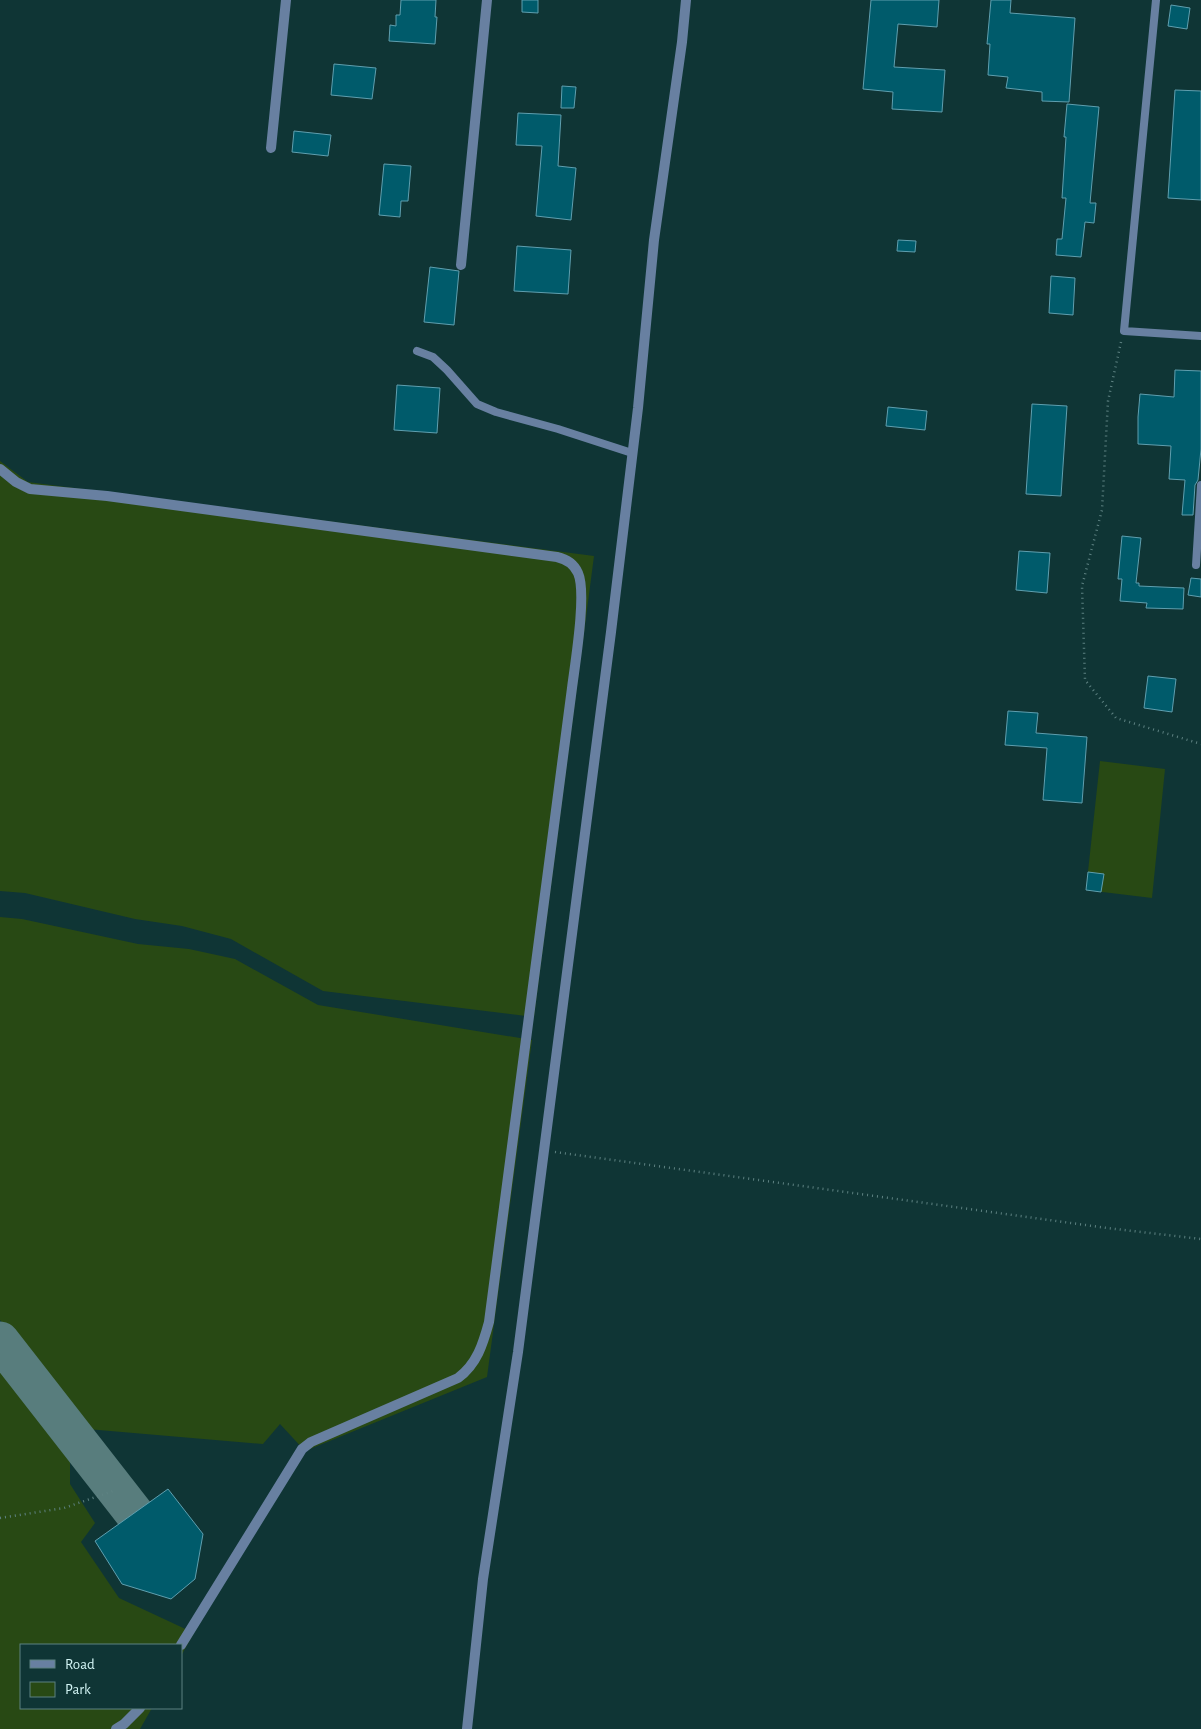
<svg xmlns="http://www.w3.org/2000/svg" width="1201" height="1729" viewBox="0 0 1201 1729" font-family="'Alegreya Sans',sans-serif">
  <style>
    .green { fill: #284914 }
    .lines { fill: none; stroke-linecap: round; stroke-linejoin: round }
    .taxiway { stroke: #587d7d; stroke-width: 39 }
    .building { fill: #005b6b; stroke: #5f9faf }
    .path { stroke: #5e8282; stroke-width: 2.5; stroke-dasharray: 1 4; stroke-linecap: butt }
    .service { stroke: #6880a1; stroke-width: 8 }
    .minor { stroke: #6880a1; stroke-width: 10 }
    .tertiary { stroke: #6880a1; stroke-width: 10 }
  </style>
  <rect width="100%" height="100%" fill="#0f3535"/>
  <g class="green">
    <polygon points="0,461 28,482 594,556 534,1017 323,991 231,939 182,926 135,919 25,893 0,891"/>
    <polygon points="1100,761 1165,769 1152,898 1086,890"/>
    <polygon points="0,917 22,919 138,944 189,949 235,959 318,1005 532,1040 487,1377 305,1451 280,1424 263,1444 87,1429 0,1320"/>
    <polygon points="0,1362 70,1452 70,1484 95,1523 81,1542 119,1598 194,1633 181,1656 181,1645 21,1645 21,1708 152,1708 140,1729 0,1729"/>
  </g>
  <g class="lines">
    <polyline class="taxiway" points="0,1341 134,1513"/>
  </g>
  <g class="building">
    <polygon points="401,0 436,0 435,17 437,17 435,44 389,41 390,25 396,26 396,15 400,15"/>
    <polygon points="522,0 538,0 538,13 522,12"/>
    <polygon points="871,0 939,0 937,27 898,24 894,67 945,70 942,112 892,109 893,92 863,89"/>
    <polygon points="991,0 1011,0 1010,13 1075,18 1069,102 1042,101 1042,92 1006,88 1008,77 988,75 990,44 987,44"/>
    <polygon points="1171,5 1190,8 1187,29 1168,26"/>
    <polygon points="334,64 376,68 372,99 331,95"/>
    <polygon points="562,86 576,87 574,108 561,108"/>
    <polygon points="1175,90 1201,91 1201,200 1168,198"/>
    <polygon points="1067,104 1099,107 1090,203 1096,203 1094,223 1085,222 1081,257 1056,255 1057,239 1062,239 1066,198 1062,198 1066,137 1064,137"/>
    <polygon points="518,113 561,115 558,166 576,168 571,220 536,216 542,146 516,145"/>
    <polygon points="294,131 331,135 328,156 292,152"/>
    <polygon points="384,164 411,166 408,201 401,201 400,217 379,215"/>
    <polygon points="898,240 916,241 915,252 897,251"/>
    <polygon points="517,246 571,250 568,294 514,291"/>
    <polygon points="430,267 459,271 454,325 424,322"/>
    <polygon points="1051,276 1075,278 1073,315 1049,313"/>
    <polygon points="1175,370 1201,371 1201,449 1198,480 1195,485 1193,515 1182,515 1185,480 1169,479 1171,446 1138,444 1138,417 1140,394 1174,397"/>
    <polygon points="397,385 440,388 437,433 394,430"/>
    <polygon points="1032,404 1067,406 1061,496 1026,494"/>
    <polygon points="888,407 927,411 925,430 886,426"/>
    <polygon points="1122,536 1141,538 1136,583 1139,583 1139,586 1184,588 1183,609 1146,608 1147,603 1120,601 1122,579 1118,579"/>
    <polygon points="1019,551 1050,553 1047,593 1016,590"/>
    <polygon points="1191,578 1201,579 1201,597 1188,595"/>
    <polygon points="1148,676 1176,679 1172,712 1144,708"/>
    <polygon points="1008,711 1038,713 1036,733 1087,737 1082,803 1043,800 1047,748 1005,745"/>
    <polygon points="1088,872 1104,874 1101,892 1086,890"/>
    <polygon points="168,1489 203,1534 195,1579 171,1599 122,1584 95,1541"/>
  </g>
  <g class="lines">
    <g class="path">
      <polyline points="1121,342 1108,401 1102,510 1082,586 1085,680 1116,718 1201,744"/>
      <polyline points="555,1152 1107,1228 1201,1239"/>
      <polyline points="0,1518 64,1508 116,1490"/>
    </g>
    <g class="service">
      <polyline points="1156,0 1124,331 1201,336"/>
      <polyline points="417,351 433,357 447,370 477,404 496,412 558,429 632,453"/>
      <polyline points="1196,565 1201,485"/>
    </g>
    <g class="minor">
      <polyline points="271,148 286,0"/>
      <polyline points="461,265 487,0"/>
      <path d="M0,469L16,482L30,489L107,496L557,557C566,559 574,564 578,573C587,593 575,664 572,688L489,1322C483,1344 477,1364 458,1378L311,1442L302,1449L181,1645"/>
      <polyline points="116,1729 124,1724 140,1708"/>
    </g>
    <polyline class="tertiary" points="467,1729 483,1579 518,1352 611,632 638,408 654,240 682,42 686,0"/>
  </g>
  <rect x="20" y="1644" width="162" height="65" fill="#0f3535" stroke="#5d8181"/>
  <rect x="30" y="1660" width="25" height="8" fill="#6880a1" stroke="#5d8181"/>
  <text x="65" y="1669" font-size="15" fill="#d1f3f3">Road</text>
  <rect x="30" y="1682" width="25" height="15" fill="#284914" stroke="#5d8181"/>
  <text x="65" y="1694" font-size="15" fill="#d1f3f3">Park</text>
</svg>
